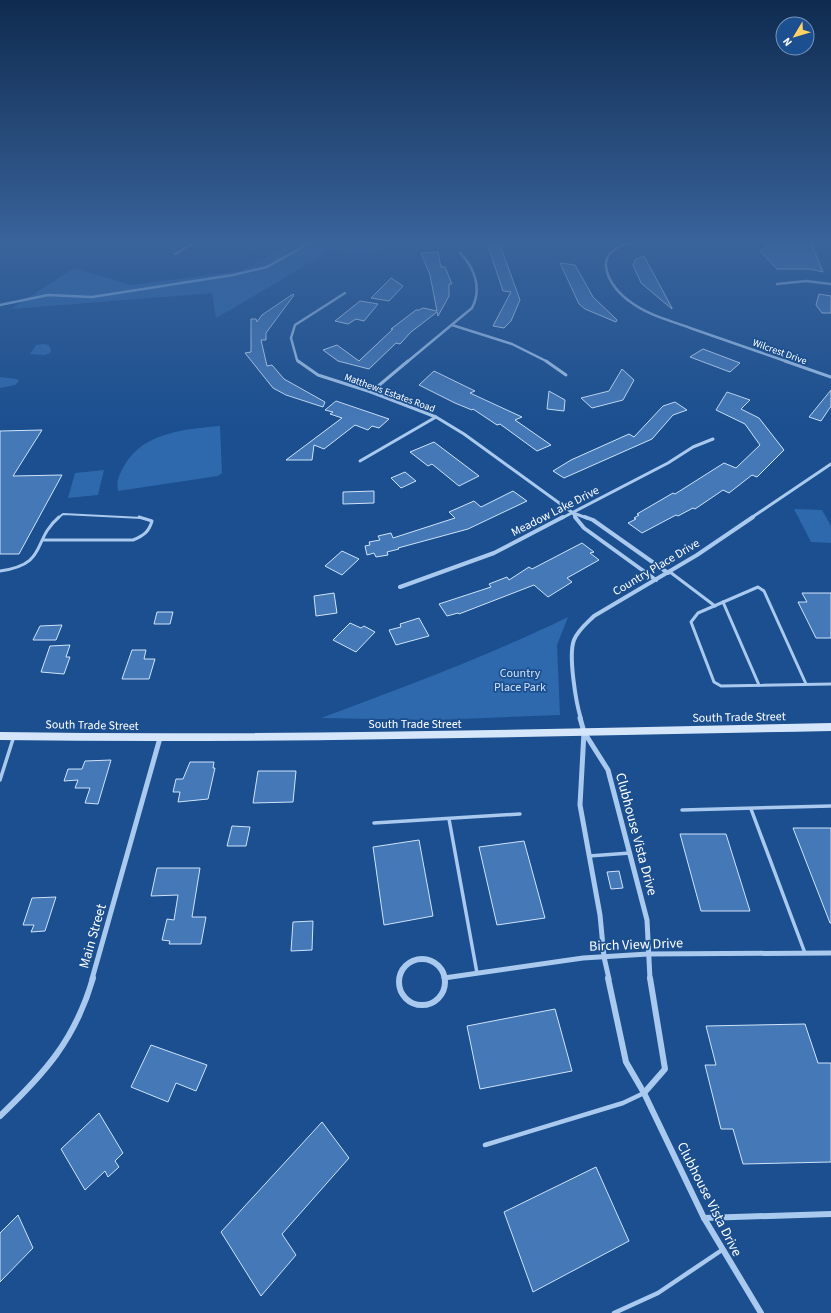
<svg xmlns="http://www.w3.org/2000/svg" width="831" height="1313" viewBox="0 0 831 1313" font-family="'Source Sans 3',sans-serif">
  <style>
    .green { fill: #2e69ad }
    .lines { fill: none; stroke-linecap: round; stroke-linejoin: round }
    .stream { stroke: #9cc4f0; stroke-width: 2.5 }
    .building { fill: #4478b7; stroke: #cfe3fa }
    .lane-far3 { stroke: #a9c9ee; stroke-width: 2 }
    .lane-far2 { stroke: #a9c9ee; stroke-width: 3 }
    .lane-far1 { stroke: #a9c9ee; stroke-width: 3.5 }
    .lane { stroke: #a9c9ee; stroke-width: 4.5 }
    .street-far4 { stroke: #a9c9ee; stroke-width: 2.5 }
    .street-far3 { stroke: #a9c9ee; stroke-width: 3 }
    .street-far2 { stroke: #a9c9ee; stroke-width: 4 }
    .street-far1 { stroke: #a9c9ee; stroke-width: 5 }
    .street { stroke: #a9c9ee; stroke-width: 6 }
    .secondary { fill: #d6e6fa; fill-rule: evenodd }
    .labels { text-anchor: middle; stroke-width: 3.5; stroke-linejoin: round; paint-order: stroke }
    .far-street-label { font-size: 10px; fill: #fff; stroke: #1b4f8f }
    .street-label { font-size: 12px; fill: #fff; stroke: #1b4f8f }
    .park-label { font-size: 12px; fill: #cfe3fa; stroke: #1b4f8f }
    .near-street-label { font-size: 14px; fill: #fff; stroke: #1b4f8f }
  </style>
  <rect width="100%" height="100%" fill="#1b4f8f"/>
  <g class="green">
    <polygon points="303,240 403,240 372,253 331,251 216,318 212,293 11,309 74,268 131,285 240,271"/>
    <polygon points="43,344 49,345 51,350 50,353 45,355 30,354 36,345"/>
    <polygon points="0,377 17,379 19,381 15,385 0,388"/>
    <path d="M220,426L222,473L218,476L118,491C116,480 119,476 124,466C143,432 186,429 220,426Z"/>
    <polygon points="104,470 98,495 68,498 75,473"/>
    <polygon points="794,509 822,510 831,526 831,543 811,542"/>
    <path d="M568,617L557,645L560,715L435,720L321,718C404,687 488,656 568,617Z"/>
  </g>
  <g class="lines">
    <polyline class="stream" points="0,305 48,295 92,297 233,275 267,267 315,240"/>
  </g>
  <g class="building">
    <polygon points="486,240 490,240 500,245 520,300 511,321 504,328 493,326 511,292 503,291"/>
    <polygon points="777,240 810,240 823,272 810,269 777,269 760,251"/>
    <polygon points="438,252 441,267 445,267 452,284 449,284 449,296 438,316 437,312 411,332 400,344 396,343 369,369 338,361 323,350 337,345 359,361 393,329 391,329 416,310 419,310 423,308 437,311 430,275 421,253"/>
    <polygon points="644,256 672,308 672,309 641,283 633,265 636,259"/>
    <polygon points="560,263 575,265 593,297 617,320 616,322 585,309 579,304"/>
    <polygon points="391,278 403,286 389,301 371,298"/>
    <polygon points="293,294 294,295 266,333 266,340 261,340 267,366 272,365 284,379 325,402 323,407 286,395 273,388 245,353 251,352 251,319 256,319 257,322 262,315"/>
    <polygon points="819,294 831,296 831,313 822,313 816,305"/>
    <polygon points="360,301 378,304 364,321 356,319 348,324 335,321"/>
    <polygon points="703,349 740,363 730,372 690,357"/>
    <polygon points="622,369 634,380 623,400 592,408 581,398 609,391"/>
    <polygon points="434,371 475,391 470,393 522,417 515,420 551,445 537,451 500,424 497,425 473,409 472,410 455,403 419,385"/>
    <polygon points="831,390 831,406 821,421 809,417"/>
    <polygon points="549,391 565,400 564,411 547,409"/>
    <polygon points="727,392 750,400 741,409 759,418 784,450 757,477 752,475 729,493 723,490 695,509 693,508 678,516 676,515 642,533 628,523 636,519 634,518 639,515 637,514 673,493 675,494 724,463 736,468 760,445 745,424 716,410"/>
    <polygon points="336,401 389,419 379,428 372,426 368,430 355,425 324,449 314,445 312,460 286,460 342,418 330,414 333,412 325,410"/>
    <polygon points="675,402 687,410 673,415 652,439 564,478 553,471 571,460 629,434 634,437 663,406"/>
    <polygon points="42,430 13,476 62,475 19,554 0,554 0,431"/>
    <polygon points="434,442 479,476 459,486 432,464 428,466 410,452"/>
    <polygon points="405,472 416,481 401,488 391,478"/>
    <polygon points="374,491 374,503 343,504 343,492"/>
    <polygon points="513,491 527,501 468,529 398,548 399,549 387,552 388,555 376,557 374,553 367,555 365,546 370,545 369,542 380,540 378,536 391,533 393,538 455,518 449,512 474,501 481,507"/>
    <polygon points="582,543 594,552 590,553 599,560 567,578 572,582 548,597 534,585 459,614 458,613 447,616 439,604 491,587 489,584 507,577 509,580 529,567 532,569"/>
    <polygon points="342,551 359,559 342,575 325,566"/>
    <polygon points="334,593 337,613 316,616 314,596"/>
    <polygon points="802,593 831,593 831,638 816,638 798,602 807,602"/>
    <polygon points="157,612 173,612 170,624 154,624"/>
    <polygon points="419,618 429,636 396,645 389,630 401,627 400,624"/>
    <polygon points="350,623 361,628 364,626 375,632 356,652 333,640"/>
    <polygon points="62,625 56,640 33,640 40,626"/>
    <polygon points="70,645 66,657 70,657 64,674 41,672 50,646"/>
    <polygon points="132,650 146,650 144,659 155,659 149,679 122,679"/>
    <polygon points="111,760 98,804 85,803 90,788 75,788 78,780 64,781 68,769 82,769 85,761"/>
    <polygon points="190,762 214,762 213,768 215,768 208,799 178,802 180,792 173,792 176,779 183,779"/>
    <polygon points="258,771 296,771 293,802 253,803"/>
    <polygon points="232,826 250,827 246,846 227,846"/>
    <polygon points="793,828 831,828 831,923 830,923"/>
    <polygon points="680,834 726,834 750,911 701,911"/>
    <polygon points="419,840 433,916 384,925 373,847"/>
    <polygon points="524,841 545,918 497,925 479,847"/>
    <polygon points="157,868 200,868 192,917 206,917 201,944 169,944 170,941 162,940 167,919 174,920 178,895 151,896"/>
    <polygon points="619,871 623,888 611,889 607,872"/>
    <polygon points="56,897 45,931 31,932 34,925 23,925 32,898"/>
    <polygon points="313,921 312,950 291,951 293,922"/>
    <polygon points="555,1009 572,1071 480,1089 467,1026"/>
    <polygon points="805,1024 818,1063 831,1063 831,1162 743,1164 733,1129 721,1129 705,1065 716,1065 706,1026"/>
    <polygon points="151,1045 207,1065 196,1091 176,1083 168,1102 131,1087"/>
    <polygon points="99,1113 123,1153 115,1161 119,1167 108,1177 105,1171 85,1190 61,1149"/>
    <polygon points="322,1122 349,1158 282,1234 296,1255 261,1296 221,1232"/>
    <polygon points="596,1167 629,1241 533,1292 504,1212"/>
    <polygon points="18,1215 33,1248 0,1282 0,1233"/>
  </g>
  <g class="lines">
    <polyline class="lane-far3" points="58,518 63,514 142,518"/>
    <g class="lane-far2">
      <path d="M44,540H133C143,536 149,532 152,521L139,517"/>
      <path d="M0,571C49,564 31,541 59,517"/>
      <polyline points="670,572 715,606"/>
      <polyline points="723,602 759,685"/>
      <polyline points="806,684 764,591 758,587 698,613 691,622 714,682 721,686 831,684"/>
    </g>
    <g class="lane-far1">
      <polyline points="0,780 14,736"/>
      <polyline points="751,809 805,953"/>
      <polyline points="682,810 831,806"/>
      <polyline points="449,819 477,973"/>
      <polyline points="374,823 520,814"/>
      <polyline points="589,856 630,853"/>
    </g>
    <g class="lane">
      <polyline points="485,1145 623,1103 644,1093"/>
      <polyline points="614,1313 658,1293 722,1250"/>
    </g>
    <g class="street-far4">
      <polyline points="180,240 192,244"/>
      <path d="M637,240C624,244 604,250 606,267C608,282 620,295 632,303C650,316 672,321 693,329C725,340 756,351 788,362"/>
      <polyline points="175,254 199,240"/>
      <polyline points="777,284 806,281 831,284"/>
      <polyline points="452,325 512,344 548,362"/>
      <polyline points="299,362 297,360 291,338 295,325 345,293"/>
      <path d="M407,362L472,308C482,289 475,268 460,253"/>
    </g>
    <g class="street-far3">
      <polyline points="298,361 318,375 371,392 436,417 464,434 573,513 587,518"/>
      <polyline points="546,361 566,375"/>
      <polyline points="785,361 831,377"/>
      <polyline points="371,392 408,361"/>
      <polyline points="360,461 436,417"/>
      <polyline points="573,513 576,518"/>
      <polyline points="562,518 668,463 693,447 713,439"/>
      <polyline points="751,518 831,464"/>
    </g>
    <g class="street-far2">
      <polyline points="575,517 584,528 656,580"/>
      <polyline points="585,517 593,520 668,573"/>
      <polyline points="400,587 494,553 563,517"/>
      <path d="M581,719C576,703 568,655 574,640C578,630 587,623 594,616L697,555L753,517"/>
    </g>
    <g class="street-far1">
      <polyline points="580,718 584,732 608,770 647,920 650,979"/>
      <polyline points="584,732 580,805 600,915 604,957 609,979"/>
      <polyline points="444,978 583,958 648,954 831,953"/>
      <polyline points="92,979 160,738"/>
    </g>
    <g class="street">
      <circle cx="422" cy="982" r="23"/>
      <polyline points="608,978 626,1062 644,1093 704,1218 761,1313"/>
      <polyline points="644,1093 665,1069 650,978"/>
      <path d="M0,1116C45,1073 75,1040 93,978"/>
      <polyline points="704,1218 831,1214"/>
    </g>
    <path class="secondary" d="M831,723V731C554,736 277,744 0,740V732C277,736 554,729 831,723Z"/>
  </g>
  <linearGradient id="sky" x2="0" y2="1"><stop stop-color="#0f2b4f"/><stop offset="0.57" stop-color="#39639b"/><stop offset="1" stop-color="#39639b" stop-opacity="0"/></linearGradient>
  <rect width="831" height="424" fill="url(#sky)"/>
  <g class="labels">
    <g class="far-street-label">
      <text transform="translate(780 351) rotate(20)" y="4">Wilcrest Drive</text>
      <text transform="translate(390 392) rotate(20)" y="4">Matthews Estates Road</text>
    </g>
    <g class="street-label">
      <text transform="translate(555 511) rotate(-27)" y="4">Meadow Lake Drive</text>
      <text transform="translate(656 567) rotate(-31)" y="4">Country Place Drive</text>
      <text transform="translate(739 717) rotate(-1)" y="4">South Trade Street</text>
      <text x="415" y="728">South Trade Street</text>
      <text transform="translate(92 725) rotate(1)" y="4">South Trade Street</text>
    </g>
    <g class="park-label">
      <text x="520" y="677">Country<tspan x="520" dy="14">Place Park</tspan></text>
    </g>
    <g class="near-street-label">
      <text transform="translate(637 834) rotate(75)" y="5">Clubhouse Vista Drive</text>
      <text transform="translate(92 936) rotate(-74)" y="5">Main Street</text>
      <text transform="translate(636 944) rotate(-2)" y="5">Birch View Drive</text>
      <text transform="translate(710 1199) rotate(63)" y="5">Clubhouse Vista Drive</text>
    </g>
  </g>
  <g transform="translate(795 36) rotate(232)"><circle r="19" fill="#1b4f8f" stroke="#7695bc"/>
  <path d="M0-3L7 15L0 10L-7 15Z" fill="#ffd166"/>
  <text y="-6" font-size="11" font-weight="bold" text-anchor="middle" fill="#ffffff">N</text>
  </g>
</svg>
